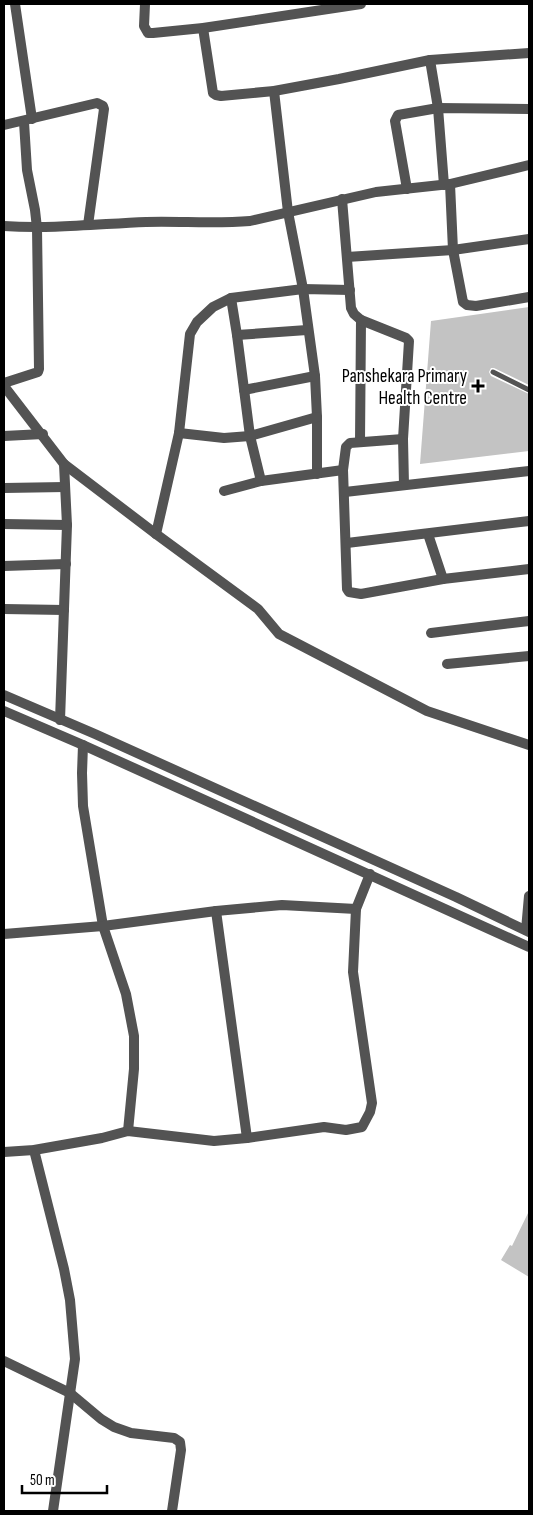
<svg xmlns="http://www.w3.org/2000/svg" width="533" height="1515" viewBox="0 0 533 1515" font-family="'Sofia Sans Condensed',sans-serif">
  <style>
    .building { fill: #c3c3c3 }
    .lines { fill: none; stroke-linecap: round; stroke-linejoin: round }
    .service { stroke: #535353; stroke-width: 5 }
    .minor { stroke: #535353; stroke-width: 10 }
    .tertiary { stroke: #535353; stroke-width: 10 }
    .poi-dot { fill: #000; stroke: #fff; stroke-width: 2 }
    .labels { text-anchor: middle; stroke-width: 4; stroke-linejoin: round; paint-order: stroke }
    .poi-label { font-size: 19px; fill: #000; stroke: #fff; text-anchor: end }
  </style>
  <rect width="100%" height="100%" fill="#fff"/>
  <g class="building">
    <polygon points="529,307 529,385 494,368 491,368 489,372 491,376 529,394 529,451 420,464 431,321"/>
    <polygon points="529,1211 529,1277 501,1260 510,1245 512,1246"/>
  </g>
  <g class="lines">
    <polyline class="service" points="493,372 529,390"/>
    <g class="minor">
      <polyline points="15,4 32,119"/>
      <polyline points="145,4 144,26 148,33 153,33 203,28 361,4"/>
      <polyline points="203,28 213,93 216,95 221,96 274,91 339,79 430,60 529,53"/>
      <polyline points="430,60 438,108 444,185"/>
      <polyline points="274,91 288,212 303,289 315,376 317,417 317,474"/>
      <polyline points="4,125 97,103 103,106 104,109 88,225"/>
      <polyline points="450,184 453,250 463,302 467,305 476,306 529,297"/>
      <polyline points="407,189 395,121 398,115 438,108 529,109"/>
      <polyline points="342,199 351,308 354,314 361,320 360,442"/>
      <path d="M4,226C51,229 98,224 146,222C181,221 215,224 250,221L376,192L450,184L529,165"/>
      <polyline points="347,257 453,250 529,239"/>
      <polyline points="231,298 237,335 250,436 261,481"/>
      <polyline points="361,320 406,338 409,341 403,439 404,485"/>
      <polyline points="237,335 307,330"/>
      <polyline points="4,383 38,372 39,369 37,228 35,210 27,170 24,122"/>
      <polyline points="244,390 315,376"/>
      <polyline points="179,433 224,438 250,436 317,417"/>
      <polyline points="4,436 43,434"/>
      <polyline points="403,439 350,443 346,447 343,470 347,589 349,592 361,594 443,579 529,569"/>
      <polyline points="64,464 156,534 258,609 279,634 427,711 529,745"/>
      <polyline points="4,488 65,487"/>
      <polyline points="224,491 261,481 343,470"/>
      <polyline points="345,492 529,471"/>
      <polyline points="4,524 67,525"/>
      <polyline points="156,534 179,433 190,334 197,322 213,307 231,298 303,289 350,290"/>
      <polyline points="428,534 443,579"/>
      <polyline points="347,543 529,521"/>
      <polyline points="4,566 66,564"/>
      <polyline points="4,609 64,610"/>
      <polyline points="431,633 529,621"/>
      <polyline points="447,664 529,656"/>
      <polyline points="83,745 82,773 83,806 103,926 126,994 134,1036 134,1069 128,1131"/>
      <polyline points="216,911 247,1138"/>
      <polyline points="526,930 529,896"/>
      <polyline points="4,934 103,926 216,911 282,905 356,909 370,874"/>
      <polyline points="34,1150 64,1269 70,1300 75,1359 53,1511"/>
      <polyline points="4,1152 34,1150 102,1138 128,1131 214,1141 247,1138 324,1127 346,1130 362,1127 370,1112 372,1103 353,972 356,909"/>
      <polyline points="4,1361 70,1393 101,1419 114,1427 131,1433 174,1438 180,1442 181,1450 172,1511"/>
    </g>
    <g class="tertiary">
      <polyline points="4,386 64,464 67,525 60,720"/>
      <polyline points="4,695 95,734 456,897 529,932"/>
      <polyline points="4,711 83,745 529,947"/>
    </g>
  </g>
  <path class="poi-dot" d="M475.5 378.5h5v5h5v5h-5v5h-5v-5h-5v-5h5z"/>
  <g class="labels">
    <g class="poi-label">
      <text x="467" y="382">Panshekara Primary<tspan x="467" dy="22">Health Centre</tspan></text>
    </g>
  </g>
  <rect width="533" height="1515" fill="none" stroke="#000000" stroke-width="10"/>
  <path d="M22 1485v8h85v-8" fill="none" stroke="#000000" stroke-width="2.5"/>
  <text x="30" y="1485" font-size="15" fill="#000000" stroke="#ffffff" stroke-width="4" paint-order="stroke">50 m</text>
</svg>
